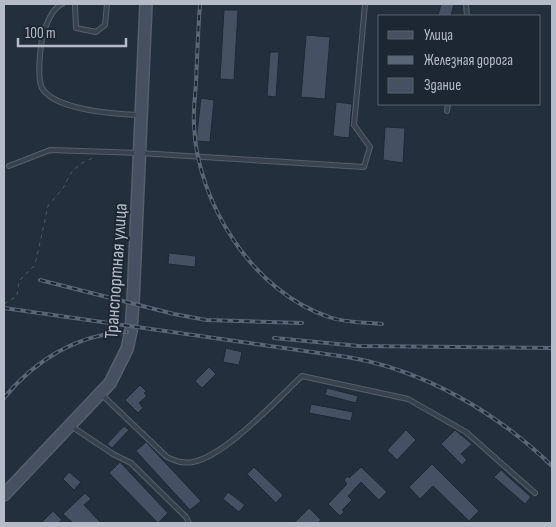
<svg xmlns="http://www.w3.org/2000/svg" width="556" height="527" viewBox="0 0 556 527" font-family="'Sofia Sans Condensed',sans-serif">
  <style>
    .building { fill: #455162; stroke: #1f2835 }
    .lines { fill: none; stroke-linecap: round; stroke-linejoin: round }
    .lane-casing { stroke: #565f6c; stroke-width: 6 }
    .secondary-casing { stroke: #565f6c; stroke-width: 14 }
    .path { stroke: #44595c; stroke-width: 1; stroke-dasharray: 4 4; stroke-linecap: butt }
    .lane { stroke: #38414e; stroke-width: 4 }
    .secondary { stroke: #465061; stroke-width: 11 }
    .rail-casing { stroke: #5a6575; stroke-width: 4 }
    .rail { stroke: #1d2633; stroke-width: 2; stroke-dasharray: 5.5; stroke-linecap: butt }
    .labels { text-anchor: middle; stroke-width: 4; stroke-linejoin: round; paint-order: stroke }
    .street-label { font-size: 19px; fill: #b4bcc9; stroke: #1d2633 }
  </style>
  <rect width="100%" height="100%" fill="#242f3e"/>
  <g class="building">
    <polygon points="441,4 454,4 451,16 438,16"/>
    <polygon points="224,10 238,10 234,80 220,79"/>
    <polygon points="306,35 330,37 325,99 301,97"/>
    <polygon points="270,52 279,52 276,97 267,96"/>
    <polygon points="201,98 214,100 210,142 196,141"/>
    <polygon points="336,102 352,104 349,138 333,136"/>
    <polygon points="385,127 405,128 403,163 383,160"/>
    <polygon points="169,253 196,256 195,267 168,264"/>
    <polygon points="226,348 242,352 239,365 223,362"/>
    <polygon points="209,367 216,374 202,388 195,381"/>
    <polygon points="140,385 146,391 144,393 147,396 139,403 143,408 138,413 125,400"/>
    <polygon points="327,388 358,396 356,403 325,395"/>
    <polygon points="311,404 353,412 351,421 309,413"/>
    <polygon points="124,426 129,430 112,448 107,444"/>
    <polygon points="406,430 416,440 397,460 387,450"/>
    <polygon points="455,430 472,444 461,454 467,460 462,465 441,444"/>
    <polygon points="146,442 201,501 190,510 136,451"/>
    <polygon points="120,462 168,513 158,523 109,473"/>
    <polygon points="432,464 479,511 469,521 433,486 420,499 409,487"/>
    <polygon points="254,467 283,495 276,503 247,474"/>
    <polygon points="361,467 387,492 379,500 361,482 348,496 352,500 342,510 344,512 340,516 328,504 347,484 344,480 348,476 349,478"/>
    <polygon points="501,470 531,497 525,504 494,477"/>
    <polygon points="69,472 81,482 74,490 63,479"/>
    <polygon points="228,492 245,505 239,512 223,499"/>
    <polygon points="85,493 91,499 84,505 101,523 73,523 63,514"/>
    <polygon points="309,508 321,520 318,523 294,523"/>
    <polygon points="53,511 62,520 58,523 41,523"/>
  </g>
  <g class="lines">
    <g class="lane-casing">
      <g id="lane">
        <path d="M62,4C52,8 44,28 42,39C40,50 37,79 42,88C55,110 115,114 139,115"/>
        <polyline points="75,4 76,28 96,32 105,25 107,4"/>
        <polyline points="466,4 467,16"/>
        <polyline points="447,111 448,104"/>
        <polyline points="9,166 50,150 140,153 364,167 370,147 354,125 365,4"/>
        <path d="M101,394L167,457C176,461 183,464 193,462C227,455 276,400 302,376L408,399L466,432L535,493"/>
        <polyline points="71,426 113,454 131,463 186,517 189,523"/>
      </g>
    </g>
    <g class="secondary-casing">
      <polyline id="secondary" points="4,495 110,383 127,349 131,331 133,302 146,4"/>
    </g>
    <polyline class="path" points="4,304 17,296 19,281 35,265 48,206 63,188 72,171 82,163 95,157"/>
    <use href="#lane" class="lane"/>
    <use href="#secondary" class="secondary"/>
    <g class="rail-casing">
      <g id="rail">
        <path d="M200,4C198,30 197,57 196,84C195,97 193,112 194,125C197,203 253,292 329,317C345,323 365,322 382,324"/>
        <polyline points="40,280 174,314 206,320 302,323"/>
        <path d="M4,308L347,357C424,370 496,412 552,466"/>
        <polyline points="274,338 359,346 552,348"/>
        <path d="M4,398C35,360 78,334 127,332"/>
      </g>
    </g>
    <use href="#rail" class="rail"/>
  </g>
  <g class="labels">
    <g class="street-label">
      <text transform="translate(115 271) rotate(-86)" y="7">Транспортная улица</text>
    </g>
  </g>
  <rect width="556" height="527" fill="none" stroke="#b4bcc9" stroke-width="10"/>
  <rect x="378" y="15" width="162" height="90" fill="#1d2633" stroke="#59626f"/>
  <rect x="388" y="31" width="25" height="8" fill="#465061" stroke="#59626f"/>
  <text x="424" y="40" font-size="15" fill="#b4bcc9">Улица</text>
  <rect x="388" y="56" width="25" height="8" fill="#5a6575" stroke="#59626f"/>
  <text x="424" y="65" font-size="15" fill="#b4bcc9">Железная дорога</text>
  <rect x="388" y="78" width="25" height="15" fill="#455162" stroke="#59626f"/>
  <text x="424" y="90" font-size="15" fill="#b4bcc9">Здание</text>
  <path d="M18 38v8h108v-8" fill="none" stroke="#b4bcc9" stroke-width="2.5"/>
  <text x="25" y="38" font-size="15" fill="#b4bcc9" stroke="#1d2633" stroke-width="4" paint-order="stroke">100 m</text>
</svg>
